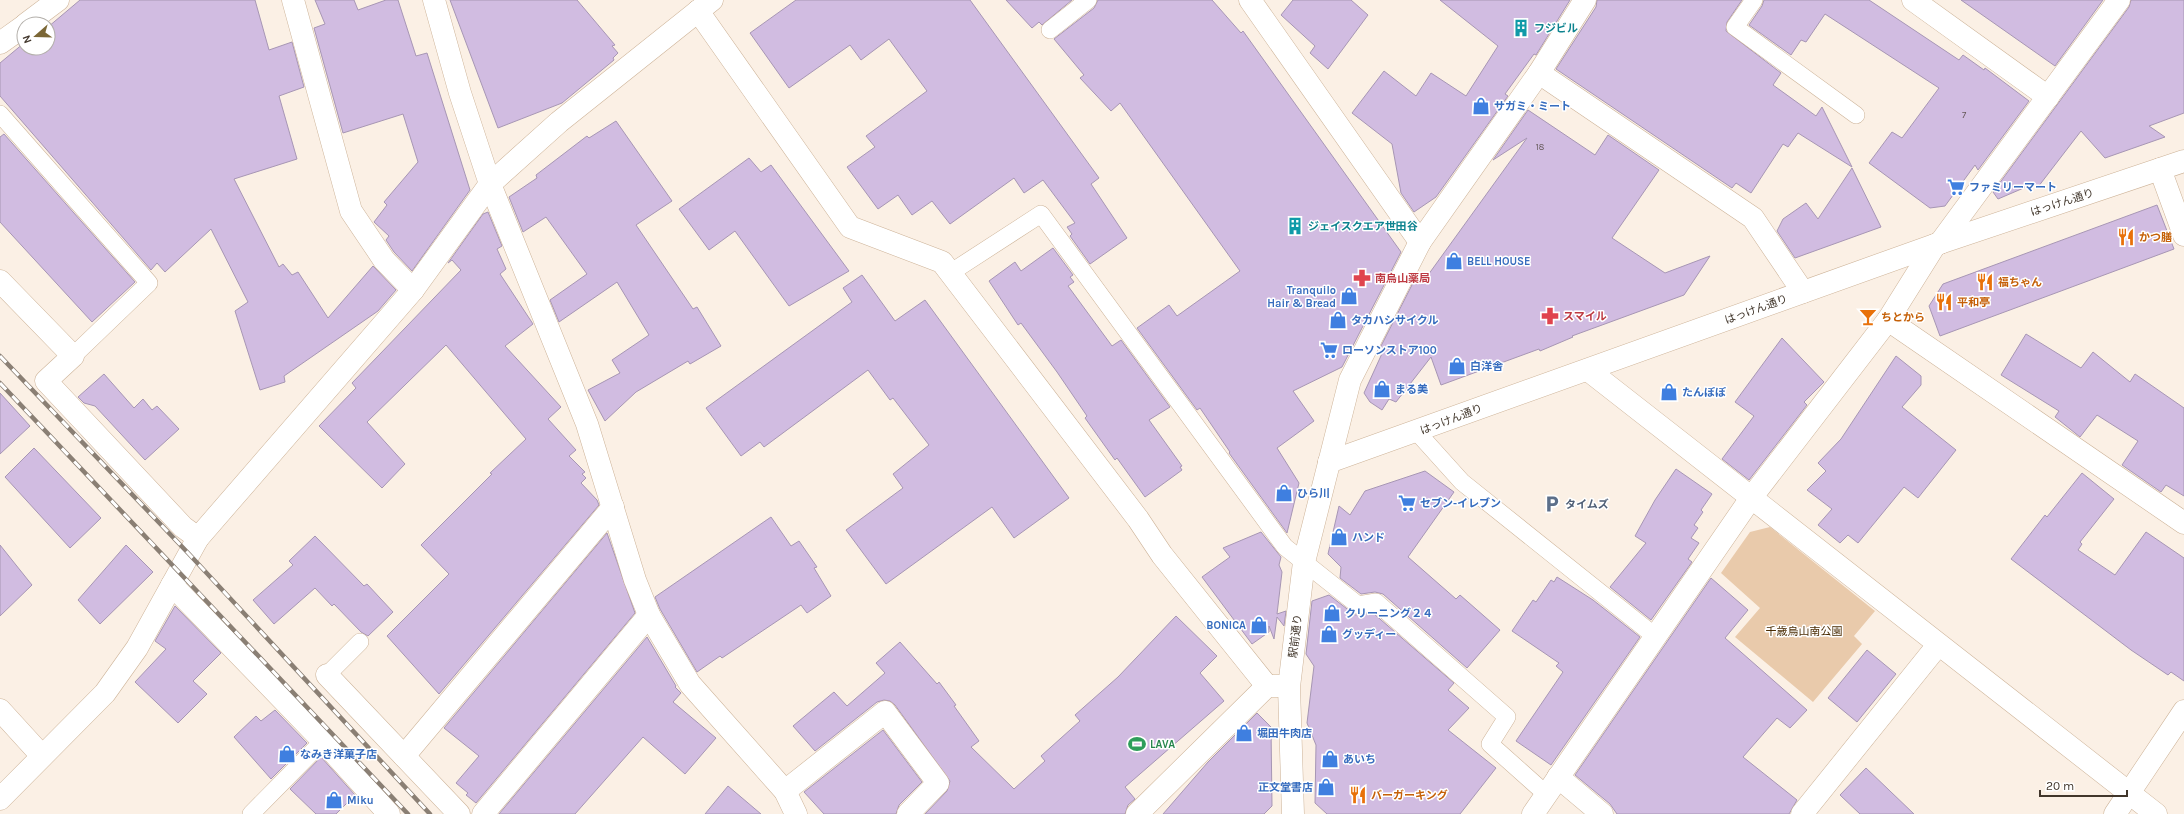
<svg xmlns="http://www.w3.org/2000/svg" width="2184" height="814" viewBox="0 0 2184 814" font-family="Karla,'Noto Sans JP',sans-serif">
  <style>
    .green { fill: #e9caab }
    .building { fill: #d1bce1; stroke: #a796b4 }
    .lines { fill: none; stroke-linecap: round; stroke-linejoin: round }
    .service-casing { stroke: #cdb398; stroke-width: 18 }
    .minor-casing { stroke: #cdb398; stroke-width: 23 }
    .tertiary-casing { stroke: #cdb398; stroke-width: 23 }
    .service { stroke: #fff; stroke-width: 17 }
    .minor { stroke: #fff; stroke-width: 22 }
    .tertiary { stroke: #fff; stroke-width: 22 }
    .rail-casing { stroke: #8a7f74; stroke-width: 4.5 }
    .rail { stroke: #fff; stroke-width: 3; stroke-dasharray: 9; stroke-linecap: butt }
    .labels { text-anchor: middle; stroke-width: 3; stroke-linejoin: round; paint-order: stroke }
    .number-label { font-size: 9px; fill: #655858 }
    .culture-label { font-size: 11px; font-weight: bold; fill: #0d838f; stroke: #fff; text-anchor: start }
    .shop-label { font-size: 11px; font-weight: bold; fill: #366cbe; stroke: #fff; text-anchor: start }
    .street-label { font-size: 11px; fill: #41362b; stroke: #fff }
    .food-label { font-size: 11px; font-weight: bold; fill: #c56008; stroke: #fff; text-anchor: start }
    .health-label { font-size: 11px; font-weight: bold; fill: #be3a42; stroke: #fff; text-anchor: start }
    .service-label { font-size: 11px; font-weight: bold; fill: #4e5e75; stroke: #fff; text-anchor: start }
    .park-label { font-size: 11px; fill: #492b02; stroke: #fff }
    .leisure-label { font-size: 11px; font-weight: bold; fill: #27864d; stroke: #fff; text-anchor: start }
  </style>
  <rect width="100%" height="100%" fill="#fbf0e5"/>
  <polygon class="green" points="1770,527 1875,611 1854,636 1862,644 1813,702 1735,637 1760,608 1721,573 1750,532"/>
  <g class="building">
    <polygon points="80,0 255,0 269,50 292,42 304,87 279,96 297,159 234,179 279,267 283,264 292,275 298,272 328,318 373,266 396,290 378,311 284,376 285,382 260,390 235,311 248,302 211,229 165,272 157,263 151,270 0,96 0,63 24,43 24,48 48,48 48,27"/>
    <polygon points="315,0 354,0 358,10 386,0 398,0 416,56 427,53 470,190 412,271 394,252 386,240 389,236 374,222 387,205 384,202 418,162 403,114 343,133 314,28 325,24"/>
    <polygon points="450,0 577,0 615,45 612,46 618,53 613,58 614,60 562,103 498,128"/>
    <polygon points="796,0 970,0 1099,178 1091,184 1127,238 1090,264 1070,236 1072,234 1067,227 1075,223 1043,180 1024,193 1014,178 950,224 932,201 912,215 898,195 878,209 847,167 875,147 866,136 927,91 889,39 861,60 850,45 789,88 750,33"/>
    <polygon points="1006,0 1072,0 1042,25 1039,22 1032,28"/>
    <polygon points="1098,0 1212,0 1241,33 1243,31 1401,252 1342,367 1293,391 1314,421 1277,448 1299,483 1287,533 1229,453 1230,452 1200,408 1197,410 1137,328 1169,305 1177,316 1240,271 1120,103 1111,111 1080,78 1084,75 1054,39 1094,8"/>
    <polygon points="1293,0 1351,0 1368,15 1328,69 1310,53 1315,46 1281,15"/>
    <polygon points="1440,0 1570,0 1536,55 1534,54 1505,94 1508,96 1436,197 1414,212 1401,193 1392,144 1352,113 1384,71 1416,96 1431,73 1466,96 1498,46"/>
    <polygon points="1597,0 1742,0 1727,22 1726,31 1781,73 1773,85 1816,116 1822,107 1852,167 1798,133 1788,147 1783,144 1751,193 1736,183 1732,188 1556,69 1596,7"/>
    <polygon points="1764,0 1869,0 1959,60 1963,55 1984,70 1985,68 2029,101 1978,170 1975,165 1945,206 1930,208 1869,163 1892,132 1902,138 1939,88 1825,14 1806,42 1801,40 1791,55 1749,25 1762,6"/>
    <polygon points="1961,0 2103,0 2055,66"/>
    <polygon points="2131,0 2184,0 2184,113 2149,126 2165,137 2105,158 2081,131 2038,187 2033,184 1998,199 1993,192 2129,7"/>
    <polygon points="1528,110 1595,155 1608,135 1659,170 1612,238 1665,273 1710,256 1684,295 1572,336 1573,337 1540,351 1539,349 1441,385 1431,357 1396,402 1389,399 1382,410 1370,402 1364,393 1385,347 1379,350 1417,275 1423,282 1527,138 1493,160"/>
    <polygon points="616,121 672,201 636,225 693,309 697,307 721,346 690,364 688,361 636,392 605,421 588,390 620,373 612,360 649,335 617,282 559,322 550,300 587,274 546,217 523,232 509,197 537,178 536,175 587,136 589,138"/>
    <polygon points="4,134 135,282 92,322 0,222 0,137"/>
    <polygon points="749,158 761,172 771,165 849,271 789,306 735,231 709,250 679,209"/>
    <polygon points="1852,168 1881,227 1795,258 1777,231 1783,219 1806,203 1818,219"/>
    <polygon points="2157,205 2174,249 1940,336 1929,306 1943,284"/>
    <polygon points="488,212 502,246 497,249 506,269 500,274 533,324 505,346 561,407 548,419 576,450 569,456 585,472 582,474 586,478 581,483 597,500 599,505 439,694 387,636 449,574 421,545 492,474 490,473 526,439 446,345 367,422 405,464 382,488 319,426 356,388 352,383 461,270 452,260 448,263 483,214"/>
    <polygon points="1053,248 1073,275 1070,277 1074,282 1068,286 1112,346 1121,340 1170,407 1149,420 1182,466 1180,467 1182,470 1145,497 1117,458 1115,460 1085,418 1087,416 1057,372 1021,323 1018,325 989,281 1015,262 1021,271"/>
    <polygon points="862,275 895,321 925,300 1069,498 1014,538 992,507 886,584 846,530 903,488 893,474 929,445 893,398 890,400 868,370 764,447 760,442 741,456 706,408 852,302 843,288"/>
    <polygon points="2026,334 2081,368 2093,352 2130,382 2135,374 2184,408 2184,496 2166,485 2161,492 2122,465 2138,441 2097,415 2080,437 2055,417 2059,411 2001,375"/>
    <polygon points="1782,338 1824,382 1804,402 1807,405 1749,480 1722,459 1754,416 1735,402"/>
    <polygon points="1896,356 1921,376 1921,385 1902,407 1956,450 1918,498 1904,487 1858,543 1848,535 1840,543 1818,525 1832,509 1807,490 1826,471 1818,463 1841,439"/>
    <polygon points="104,374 134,408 143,399 152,410 157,406 179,429 145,460 95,406 84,403 78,397"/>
    <polygon points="0,393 30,426 0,454"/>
    <polygon points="34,448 101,518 70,548 5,477"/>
    <polygon points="1676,469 1712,494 1701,510 1703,512 1694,525 1698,528 1691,538 1699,543 1688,559 1692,562 1651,620 1610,587 1646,543 1635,536 1655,500"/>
    <polygon points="1425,471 1454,492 1408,557 1456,599 1460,595 1500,630 1467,668 1383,594 1375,592 1361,594 1340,578 1341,567 1328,554 1339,506 1350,515 1365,491"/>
    <polygon points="2082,473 2114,499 2080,542 2082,544 2078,550 2115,575 2146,532 2184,558 2184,681 2171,672 2168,675 2131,650 2011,559 2045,515 2047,517"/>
    <polygon points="771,517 791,546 799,541 817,567 814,568 831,596 807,613 801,605 722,658 720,656 697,672 660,609 655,597"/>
    <polygon points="1261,532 1281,557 1279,565 1282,572 1277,614 1286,611 1284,626 1277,617 1274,639 1269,626 1269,632 1252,644 1202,577 1230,557 1223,548"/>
    <polygon points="607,533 635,613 476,803 466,795 468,793 456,783 479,756 444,728"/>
    <polygon points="315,536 364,586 367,584 393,612 368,636 361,632 334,604 332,606 315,588 274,624 253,600 293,565 289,561"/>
    <polygon points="0,545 32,585 0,616"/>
    <polygon points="126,545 153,572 100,624 78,600"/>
    <polygon points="1557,577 1593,600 1640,637 1551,765 1516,741 1563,672 1556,666 1559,663 1512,631 1533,600 1536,602 1551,580 1554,582"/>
    <polygon points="1711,578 1748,610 1725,638 1807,710 1790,728 1777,718 1743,757 1797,800 1789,814 1617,814 1610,804 1575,775"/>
    <polygon points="1329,595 1355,615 1373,613 1454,683 1448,690 1469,708 1448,730 1496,768 1460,814 1327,814 1315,803 1316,745 1307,723 1314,666 1306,654 1312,601"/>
    <polygon points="175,606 221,653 193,681 207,694 178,723 135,682 166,649 155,641"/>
    <polygon points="1176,616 1217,656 1200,673 1224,701 1125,787 1135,799 1128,805 1125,814 925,814 947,791 950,781 895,705 890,701 884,700 877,702 815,751 793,726 834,692 847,706 885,673 876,663 900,642 937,684 939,682 956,705 954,706 979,741 971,747 1014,789 1045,761 1041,756 1080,721 1075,715 1118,677"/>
    <polygon points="647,637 676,686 675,687 681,693 673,702 716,738 685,774 643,737 575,814 499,814"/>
    <polygon points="1867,650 1896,674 1857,722 1828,698"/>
    <polygon points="275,710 307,743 271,779 234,737 256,716 261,721"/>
    <polygon points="1257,713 1271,727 1272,806 1264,814 1163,814 1208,762"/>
    <polygon points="883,730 922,782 899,805 896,814 824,814 804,792"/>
    <polygon points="321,757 355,795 336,814 316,814 290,789"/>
    <polygon points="1866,768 1914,814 1860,814 1840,795"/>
    <polygon points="728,786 761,814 705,814"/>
  </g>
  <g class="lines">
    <g class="service-casing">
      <g id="service">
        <polyline points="1754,0 1735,27 1856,115"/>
        <polyline points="1050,30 1088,0"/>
        <polyline points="0,114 149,283 73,356"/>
        <polyline points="950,273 1041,214 1285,547 1358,605 1376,602 1507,717 1490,744 1546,794"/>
        <polyline points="1417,432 1462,482 1656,637"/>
        <polyline points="327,675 360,642"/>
        <polyline points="251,814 323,741"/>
      </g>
    </g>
    <g class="minor-casing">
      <g id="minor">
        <polyline points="293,0 351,211 384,260 413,290"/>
        <polyline points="434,0 460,93 490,184 587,424 635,580 649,615 690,684 785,791 796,814"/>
        <polyline points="1250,0 1420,242"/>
        <polyline points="1913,0 2048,97"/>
        <polyline points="698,11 850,227 942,262 1138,519 1162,555 1267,686"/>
        <polyline points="26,24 58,0"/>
        <polyline points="0,43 24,26"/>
        <polyline points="1539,73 1753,218 1803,292"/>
        <polyline points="2160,169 2184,235"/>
        <polyline points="1940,243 2119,0"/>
        <polyline points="1935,245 1888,320 2184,523"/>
        <polyline points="0,281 73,356 46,381 183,527 198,538"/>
        <polyline points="1588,370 2156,814"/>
        <polyline points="172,585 323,741 389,814"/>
        <polyline points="327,675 459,814"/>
        <polyline points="0,710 42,756"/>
        <polyline points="404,756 613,507"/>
        <polyline points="1558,777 1602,814"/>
        <polyline points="785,791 885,712 938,783 908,814"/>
        <polyline points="0,799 105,693 137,648 198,538 413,290 490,184 559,122 712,0"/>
        <polyline points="483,814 649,615"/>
        <polyline points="1137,814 1267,686 1281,686"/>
        <polyline points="1533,814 1751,498 1888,320"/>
        <polyline points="1802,814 1938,645"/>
        <polyline points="2115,814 2184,711"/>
      </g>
    </g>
    <g class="tertiary-casing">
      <g id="tertiary">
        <polyline points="1329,462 1940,243 2184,161"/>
        <polyline points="1293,814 1289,687 1304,562 1350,380 1420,242 1539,73 1585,0"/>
      </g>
    </g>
    <use href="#service" class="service"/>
    <use href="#minor" class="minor"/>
    <use href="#tertiary" class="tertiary"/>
    <g class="rail-casing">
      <g id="rail">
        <polyline points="0,356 189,554 430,814"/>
        <polyline points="0,383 408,814"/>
      </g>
    </g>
    <use href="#rail" class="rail"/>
  </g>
  <defs>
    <g id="building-bare" transform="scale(1.38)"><path d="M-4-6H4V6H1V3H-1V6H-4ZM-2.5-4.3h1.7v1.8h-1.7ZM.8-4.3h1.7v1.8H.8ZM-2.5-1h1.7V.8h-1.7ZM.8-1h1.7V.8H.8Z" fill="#0f9aa8" stroke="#fff" stroke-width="2.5" paint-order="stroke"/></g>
    <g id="shop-bare" transform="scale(1.38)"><path d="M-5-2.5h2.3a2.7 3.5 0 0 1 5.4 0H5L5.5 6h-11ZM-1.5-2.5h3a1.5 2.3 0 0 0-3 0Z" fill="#3f7fe0" stroke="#fff" stroke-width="2.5" paint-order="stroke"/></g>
    <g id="supermarket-bare" transform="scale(1.38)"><path d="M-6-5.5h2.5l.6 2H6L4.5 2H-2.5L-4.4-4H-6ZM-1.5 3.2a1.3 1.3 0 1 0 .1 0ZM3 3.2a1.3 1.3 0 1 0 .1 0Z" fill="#3f7fe0" stroke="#fff" stroke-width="2.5" paint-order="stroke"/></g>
    <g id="restaurant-bare" transform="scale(1.38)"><path d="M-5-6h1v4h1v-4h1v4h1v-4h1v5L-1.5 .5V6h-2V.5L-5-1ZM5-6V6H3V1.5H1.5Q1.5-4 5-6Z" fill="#e8710a" stroke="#fff" stroke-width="2.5" paint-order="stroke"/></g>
    <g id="pharmacy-bare" transform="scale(1.38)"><path d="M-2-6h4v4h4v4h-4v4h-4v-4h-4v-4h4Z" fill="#e0444e" stroke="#fff" stroke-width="2.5" paint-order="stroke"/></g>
    <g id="bar-bare" transform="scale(1.38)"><path d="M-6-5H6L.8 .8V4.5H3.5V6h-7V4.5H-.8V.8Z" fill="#e8710a" stroke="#fff" stroke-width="2.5" paint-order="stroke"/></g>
    <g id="parking-bare" transform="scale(1.38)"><path d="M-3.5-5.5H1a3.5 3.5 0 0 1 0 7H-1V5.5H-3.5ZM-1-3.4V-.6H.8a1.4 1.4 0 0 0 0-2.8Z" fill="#5c6f8a" stroke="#fff" stroke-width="2.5" paint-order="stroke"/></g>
    <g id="stadium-bare" transform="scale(1.38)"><path d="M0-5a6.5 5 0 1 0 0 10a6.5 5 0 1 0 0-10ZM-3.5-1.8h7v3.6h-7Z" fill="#2e9e5b" stroke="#fff" stroke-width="2.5" paint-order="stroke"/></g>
  </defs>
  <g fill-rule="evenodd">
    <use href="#building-bare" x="1521" y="28"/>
    <use href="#shop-bare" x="1481" y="106"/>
    <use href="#supermarket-bare" x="1956" y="187"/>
    <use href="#building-bare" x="1295" y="226"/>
    <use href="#restaurant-bare" x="2126" y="237"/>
    <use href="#shop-bare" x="1454" y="261"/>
    <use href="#pharmacy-bare" x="1362" y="278"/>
    <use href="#restaurant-bare" x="1985" y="282"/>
    <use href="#shop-bare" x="1349" y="296"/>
    <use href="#restaurant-bare" x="1944" y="302"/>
    <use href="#pharmacy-bare" x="1550" y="316"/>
    <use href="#bar-bare" x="1868" y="317"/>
    <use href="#shop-bare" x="1338" y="320"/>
    <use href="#supermarket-bare" x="1329" y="350"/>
    <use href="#shop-bare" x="1457" y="366"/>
    <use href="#shop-bare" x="1382" y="389"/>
    <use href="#shop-bare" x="1669" y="392"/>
    <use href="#shop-bare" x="1284" y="493"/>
    <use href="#supermarket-bare" x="1407" y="503"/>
    <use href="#parking-bare" x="1552" y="504"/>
    <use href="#shop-bare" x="1339" y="537"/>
    <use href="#shop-bare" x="1332" y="613"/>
    <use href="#shop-bare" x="1259" y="625"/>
    <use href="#shop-bare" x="1329" y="634"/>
    <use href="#shop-bare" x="1244" y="733"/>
    <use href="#stadium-bare" x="1137" y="744"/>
    <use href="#shop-bare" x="287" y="754"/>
    <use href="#shop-bare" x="1330" y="759"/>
    <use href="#shop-bare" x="1326" y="787"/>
    <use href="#restaurant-bare" x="1358" y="795"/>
    <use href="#shop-bare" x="334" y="800"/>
  </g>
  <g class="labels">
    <g class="number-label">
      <text x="1964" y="118">7</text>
      <text x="1540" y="150">18</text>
    </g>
    <g class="culture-label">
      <text x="1534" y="32">フジビル</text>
      <text x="1308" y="230">ジェイスクエア世田谷</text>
    </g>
    <g class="shop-label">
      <text x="1494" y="110">サガミ・ミート</text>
      <text x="1969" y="191">ファミリーマート</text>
      <text x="1467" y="265">BELL HOUSE</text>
      <text x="1336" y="294" text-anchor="end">Tranquilo<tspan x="1336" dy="13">Hair &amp; Bread</tspan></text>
      <text x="1351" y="324">タカハシサイクル</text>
      <text x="1342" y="354">ローソンストア100</text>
      <text x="1470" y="370">白洋舎</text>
      <text x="1395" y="393">まる美</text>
      <text x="1682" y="396">たんぽぽ</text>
      <text x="1297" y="497">ひら川</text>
      <text x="1420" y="507">セブン-イレブン</text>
      <text x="1352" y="541">ハンド</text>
      <text x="1345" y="617">クリーニング２４</text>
      <text x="1246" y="629" text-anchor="end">BONICA</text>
      <text x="1342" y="638">グッディー</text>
      <text x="1257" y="737">堀田牛肉店</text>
      <text x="300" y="758">なみき洋菓子店</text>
      <text x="1343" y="763">あいち</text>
      <text x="1313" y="791" text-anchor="end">正文堂書店</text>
      <text x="347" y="804">Miku</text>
    </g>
    <g class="street-label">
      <text transform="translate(2062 202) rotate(-18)" y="4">はっけん通り</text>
      <text transform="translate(1756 309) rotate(-20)" y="4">はっけん通り</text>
      <text transform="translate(1451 419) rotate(-21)" y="4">はっけん通り</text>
      <text transform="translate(1295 636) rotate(-83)" y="4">駅前通り</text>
    </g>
    <g class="food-label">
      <text x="2139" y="241">かつ膳</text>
      <text x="1998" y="286">福ちゃん</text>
      <text x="1957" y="306">平和亭</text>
      <text x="1881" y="321">ちとから</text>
      <text x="1371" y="799">バーガーキング</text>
    </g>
    <g class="health-label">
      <text x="1375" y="282">南烏山薬局</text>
      <text x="1563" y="320">スマイル</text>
    </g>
    <g class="service-label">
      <text x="1565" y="508">タイムズ</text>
    </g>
    <g class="park-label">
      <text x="1804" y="635">千歳烏山南公園</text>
    </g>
    <g class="leisure-label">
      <text x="1150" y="748">LAVA</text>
    </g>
  </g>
  <g transform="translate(36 36) rotate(250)"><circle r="19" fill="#ffffff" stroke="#b3afaa"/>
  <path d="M0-3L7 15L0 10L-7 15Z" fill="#7b6736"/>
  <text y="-6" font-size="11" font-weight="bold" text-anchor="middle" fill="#41362b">N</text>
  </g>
  <path d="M2040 790v6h87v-6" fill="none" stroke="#41362b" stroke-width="2"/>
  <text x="2046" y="790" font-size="12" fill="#41362b" stroke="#ffffff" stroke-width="3" paint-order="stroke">20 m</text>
</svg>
